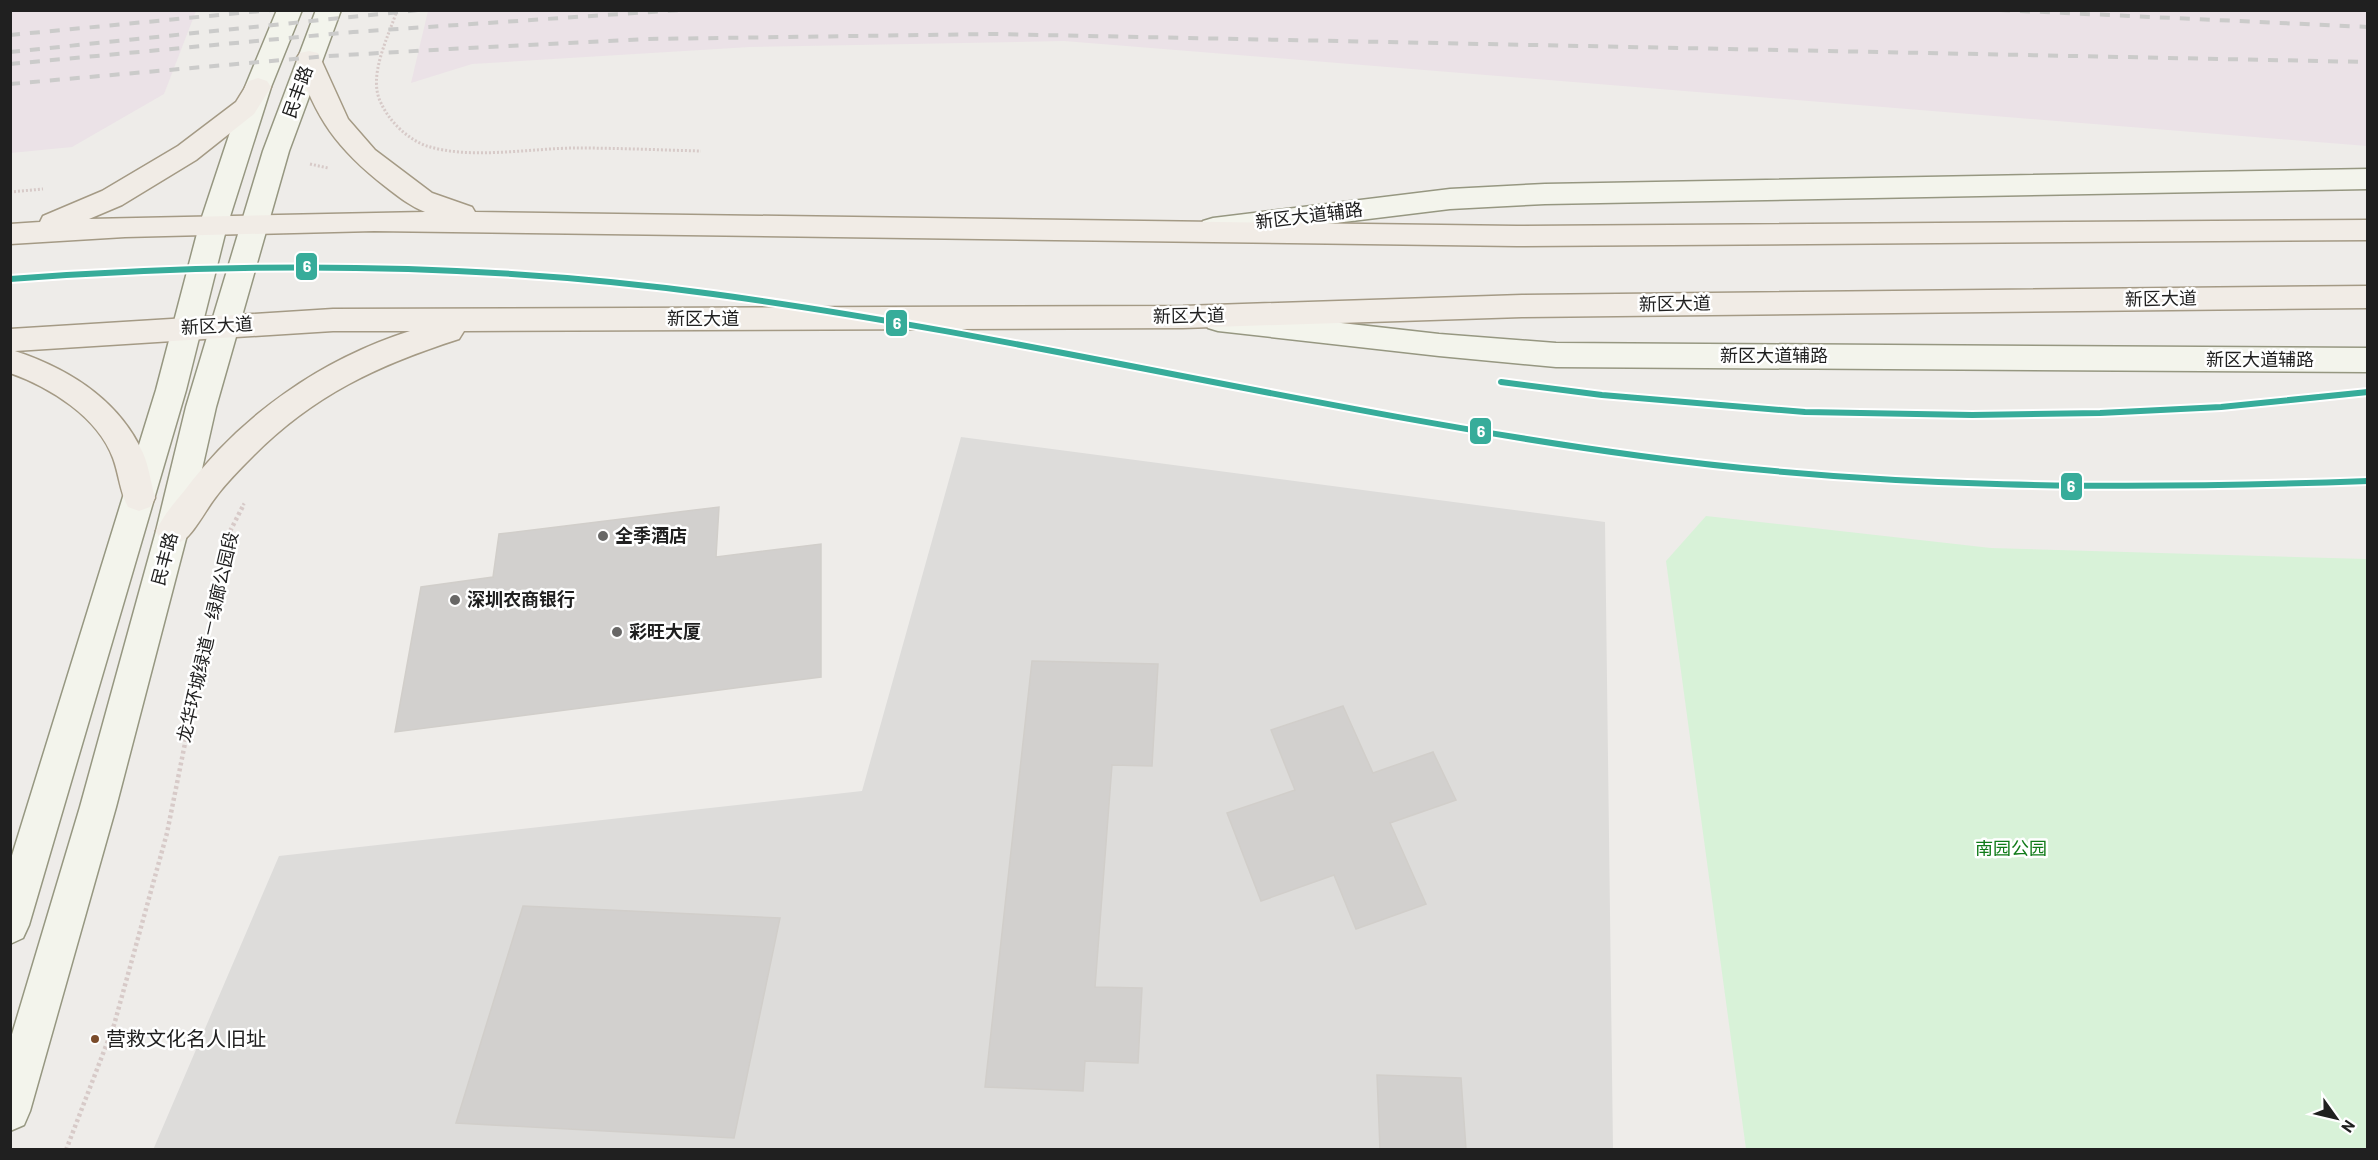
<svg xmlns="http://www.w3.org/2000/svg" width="2378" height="1160" viewBox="0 0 2378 1160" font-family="Barlow,'Noto Sans SC',sans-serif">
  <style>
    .residential { fill: #dddcda }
    .industrial { fill: #ebe2e7 }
    .park { fill: #d8f2d8 }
    .building { fill: #d2d0ce; stroke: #d1ceca; stroke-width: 1.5 }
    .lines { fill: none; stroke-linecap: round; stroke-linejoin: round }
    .secondary-casing { stroke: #969781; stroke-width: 3 }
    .primary-casing { stroke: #a49a85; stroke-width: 3 }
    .path-far1 { stroke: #d7cac8; stroke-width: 3; stroke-dasharray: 2 2; stroke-linecap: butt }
    .path { stroke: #d7cac8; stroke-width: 4.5; stroke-dasharray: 3 3; stroke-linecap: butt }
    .secondary { fill: #f3f4ec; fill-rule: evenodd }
    .primary { fill: #f1ece6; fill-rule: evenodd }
    .rail { stroke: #cbcbca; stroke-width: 4; stroke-dasharray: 10 10; stroke-linecap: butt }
    .metro-1-casing { stroke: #fff; stroke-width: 10 }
    .metro-1 { stroke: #37ac9a; stroke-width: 6 }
    .poi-dot { fill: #686766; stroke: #fff; stroke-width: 2 }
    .bus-dot { fill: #7a4b2a; stroke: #fff; stroke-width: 2 }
    .labels { text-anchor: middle; stroke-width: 5; stroke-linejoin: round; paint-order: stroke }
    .street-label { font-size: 18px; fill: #202020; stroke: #fff }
    .poi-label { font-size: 18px; font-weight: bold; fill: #202020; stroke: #fff; text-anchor: start }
    .park-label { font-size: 18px; fill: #107b19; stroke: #fff }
    .near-bus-label { font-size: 20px; fill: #202020; stroke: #fff; text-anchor: start }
    .line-badge { stroke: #fff; stroke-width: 2 }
    .badge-label { font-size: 16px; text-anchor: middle; font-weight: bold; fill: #fff }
  </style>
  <rect width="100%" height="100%" fill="#eeece9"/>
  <polygon class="residential" points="961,437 1605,522 1613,1149 153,1150 279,856 862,791"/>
  <g class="industrial">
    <polygon points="11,10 196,10 196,11 164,94 72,147 11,153"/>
    <polygon points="428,11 2367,11 2367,146 1064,41 750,47 472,64 411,83"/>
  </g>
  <polygon class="park" points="1706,516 1991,548 2367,559 2367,1149 1746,1149 1666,561"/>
  <g class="building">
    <polygon points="719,507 716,557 821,544 821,677 395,732 421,587 493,577 499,534"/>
    <polygon points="1032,661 1158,664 1152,766 1112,765 1095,987 1142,988 1138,1063 1085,1061 1083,1091 985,1087"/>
    <polygon points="1343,706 1373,773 1433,752 1456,800 1390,823 1426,904 1356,929 1334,875 1261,901 1227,813 1295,790 1271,730"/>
    <polygon points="523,906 780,918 734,1138 456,1123"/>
    <polygon points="1377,1075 1461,1078 1466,1149 1380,1149"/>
  </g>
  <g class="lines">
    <g class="secondary-casing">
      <g id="secondary">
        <polygon points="277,10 302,10 271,87 227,226 186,390 29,925 23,938 10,944 10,862 156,390 199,226 245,87"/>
        <polygon points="316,10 341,10 289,151 216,407 188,531 116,807 30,1111 24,1125 10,1131 10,1041 80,807 156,531 186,407 263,151"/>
        <polygon points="2368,169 2368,189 1545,204 1450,209 1213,238 1203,235 1199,228 1203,221 1213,218 1450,189 1545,184"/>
        <polygon points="1218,309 1439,334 1556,343 2368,348 2368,372 1556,367 1439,356 1218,331 1208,328 1203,320 1208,312"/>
      </g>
    </g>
    <g class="primary-casing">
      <g id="primary">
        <path d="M309,51L318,53L348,119L375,150L432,193L472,207L475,212L1517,226L2368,220V240L1517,246L374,231L125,237L10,244V224L40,222L43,216L102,191L178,146L236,102L249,81L258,78L267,81L271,87L254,114L196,160L122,205L89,219L425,212C410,206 399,197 386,187C337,149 315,118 296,59L300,53Z"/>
        <path d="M2368,286V308L1522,317L1183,328L464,331L459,339C378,365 313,395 252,457C239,470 226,483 215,498C207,508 193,535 182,541C174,546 168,543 161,541L156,531C163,516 174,503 185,490C241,415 322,359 410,331H333L15,351C69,369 118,399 143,453C149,467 151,483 155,498L150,507L139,511L128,507C120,492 119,474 113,458C98,417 50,387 10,373V329L333,309L1183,306L1522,295Z"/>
      </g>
    </g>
    <g class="path-far1">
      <path d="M397,10C389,36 367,76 381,103C389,121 407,139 427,146C470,160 532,148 577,148C618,148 660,150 701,151"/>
      <polyline points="310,164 328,168"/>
      <polyline points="10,192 43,189"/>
      <polyline points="243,505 245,502"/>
    </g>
    <polyline class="path" points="66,1150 114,1025 167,833 226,539 244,504"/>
    <use href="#secondary" class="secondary"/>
    <use href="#primary" class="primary"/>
    <g class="rail">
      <polyline points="2000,10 2368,27"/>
      <polyline points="10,35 271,10"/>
      <polyline points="10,52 419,10"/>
      <polyline points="10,64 353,32 680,10"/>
      <polyline points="10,84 328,56 450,49 648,39 993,34 2368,62"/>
    </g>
    <g class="metro-1-casing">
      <g id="metro-1">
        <path d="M10,279C245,261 479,262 713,294C1024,336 1330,414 1641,456C1882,489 2125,490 2368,481"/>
        <polyline points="1501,382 1602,395 1805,412 1972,415 2100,413 2221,407 2368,392"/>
      </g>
    </g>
    <use href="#metro-1" class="metro-1"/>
  </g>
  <g class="poi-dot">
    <circle cx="603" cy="536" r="6"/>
    <circle cx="455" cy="600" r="6"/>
    <circle cx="617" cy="632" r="6"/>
  </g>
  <circle class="bus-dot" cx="95" cy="1039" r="5"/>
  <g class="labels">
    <g class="street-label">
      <text transform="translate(298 92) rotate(-70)" y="6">民丰路</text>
      <text transform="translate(1309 216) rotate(-7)" y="6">新区大道辅路</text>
      <text transform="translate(2161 299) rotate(-1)" y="6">新区大道</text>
      <text transform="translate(1675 304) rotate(-1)" y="6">新区大道</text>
      <text transform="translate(1189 316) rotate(-1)" y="6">新区大道</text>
      <text x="703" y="325">新区大道</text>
      <text transform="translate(217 326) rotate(-3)" y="6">新区大道</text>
      <text x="1774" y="362">新区大道辅路</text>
      <text x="2260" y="366">新区大道辅路</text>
      <text transform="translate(165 559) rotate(-75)" y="6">民丰路</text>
      <text transform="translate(208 637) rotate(-77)" y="6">龙华环城绿道－绿廊公园段</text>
    </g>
    <g class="poi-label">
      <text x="615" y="542">全季酒店</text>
      <text x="467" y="606">深圳农商银行</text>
      <text x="629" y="638">彩旺大厦</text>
    </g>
    <g class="park-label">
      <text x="2011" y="855">南园公园</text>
    </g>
    <g class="near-bus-label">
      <text x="106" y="1046">营救文化名人旧址</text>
    </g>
  </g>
  <g class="line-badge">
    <rect x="295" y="252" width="23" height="29" rx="6" fill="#37ac9a"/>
    <rect x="885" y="309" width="23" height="28" rx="6" fill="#37ac9a"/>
    <rect x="1469" y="417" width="23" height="28" rx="6" fill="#37ac9a"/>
    <rect x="2060" y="472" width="23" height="29" rx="6" fill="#37ac9a"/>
  </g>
  <g class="badge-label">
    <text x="307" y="272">6</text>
    <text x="897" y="329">6</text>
    <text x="1481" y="437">6</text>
    <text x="2071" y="492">6</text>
  </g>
  <rect width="2378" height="1160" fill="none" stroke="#202020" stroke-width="24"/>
  <g transform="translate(2336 1118) rotate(124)" stroke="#ffffff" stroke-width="4.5" paint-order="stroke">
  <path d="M0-4.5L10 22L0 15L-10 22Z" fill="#202020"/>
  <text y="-9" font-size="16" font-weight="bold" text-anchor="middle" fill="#202020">N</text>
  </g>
</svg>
